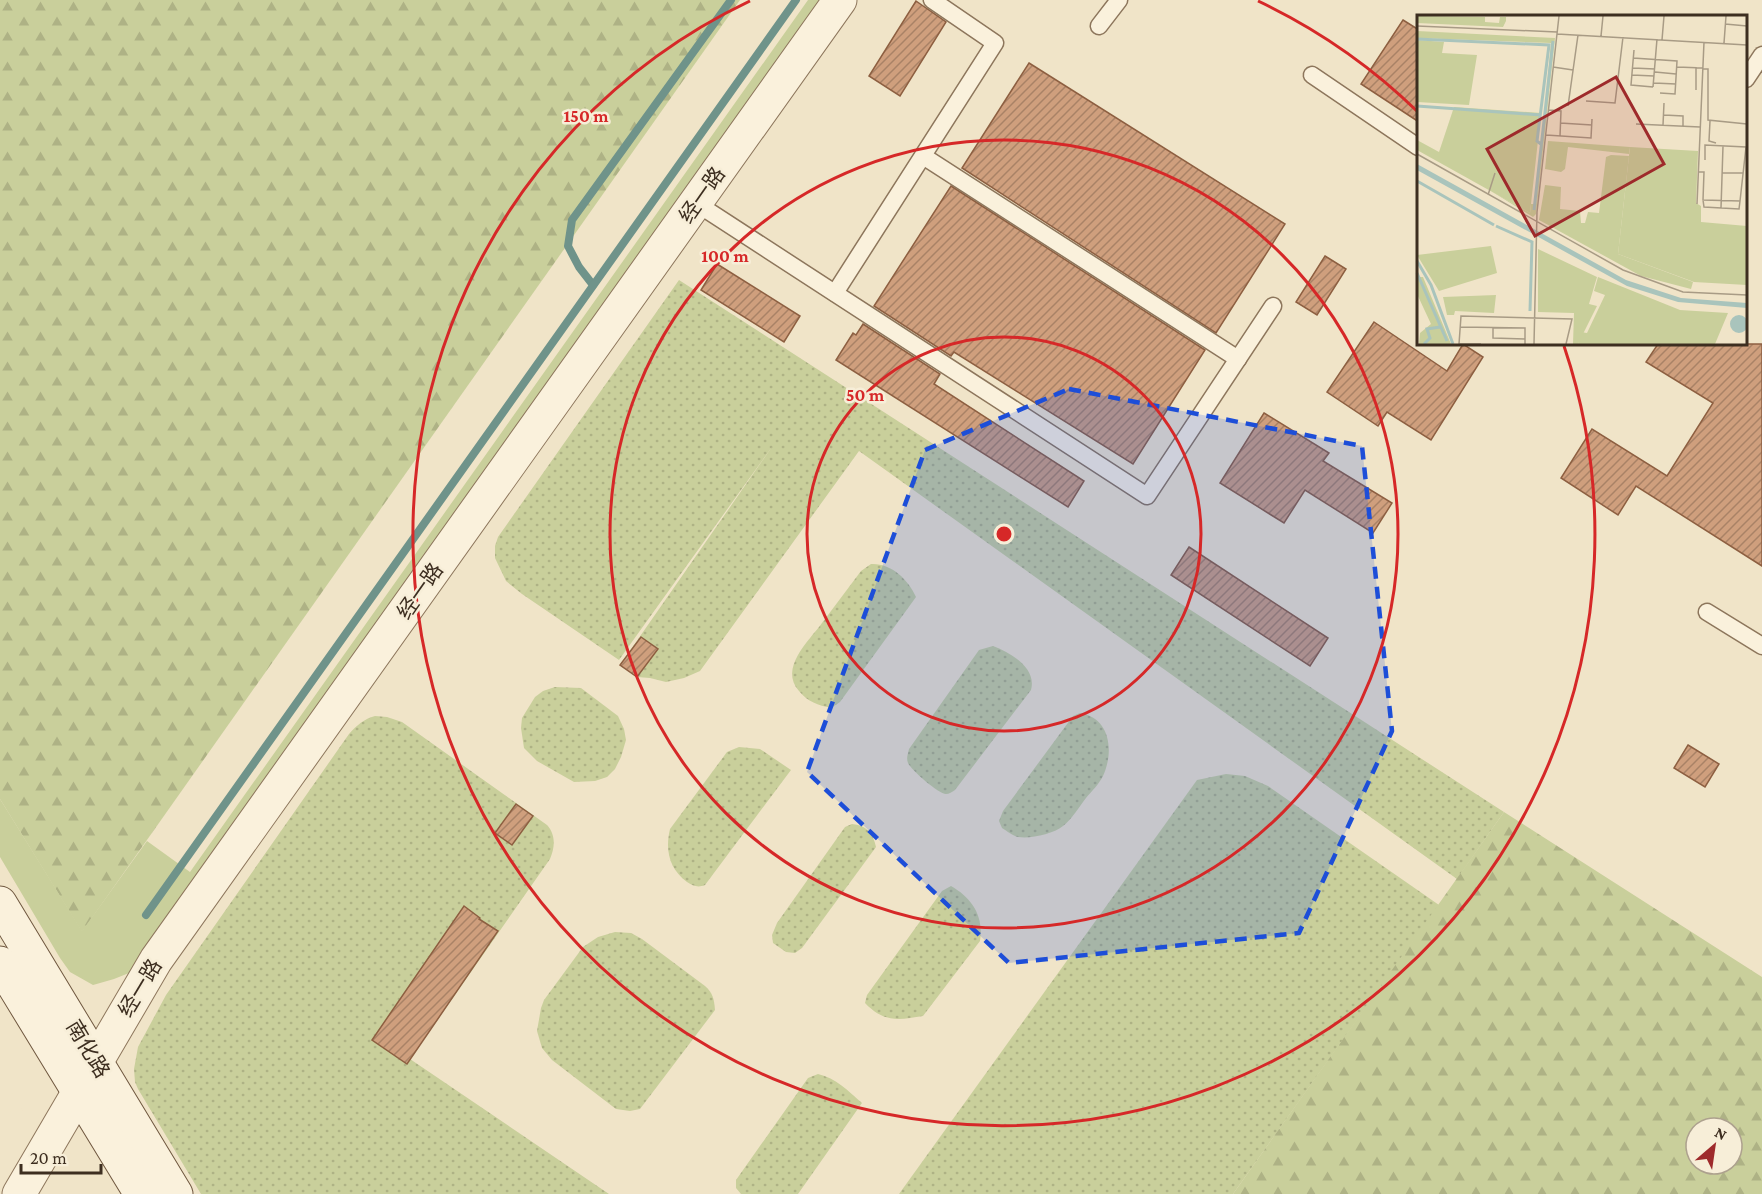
<svg xmlns="http://www.w3.org/2000/svg" width="1762" height="1194" viewBox="0 0 1762 1194" font-family="'Crimson Pro','Noto Sans SC',serif">
  <style>
    .grass { fill: url(#grass-dots) }
    .forest { fill: url(#forest-firs); fill-rule: evenodd }
    .garden { fill: #c9cf9b }
    .pier { fill: #f0e4c8 }
    .lines { fill: none; stroke-linecap: round; stroke-linejoin: round }
    .stream { stroke: #6f938a; stroke-width: 8 }
    .building { fill: url(#building-hatch); stroke: #8d5f41; stroke-width: 1.5 }
    .service-casing { stroke: #8d765c; stroke-width: 19 }
    .tertiary-casing { stroke: #8d765c; stroke-width: 35 }
    .secondary-casing { stroke: #6f573f; stroke-width: 35 }
    .service { stroke: #faf1dc; stroke-width: 16 }
    .tertiary { stroke: #faf1dc; stroke-width: 33 }
    .secondary { stroke: #faf1dc; stroke-width: 33 }
    .marked { fill: #1d4ed8; fill-opacity: 0.2; stroke: #1d4ed8; stroke-width: 4.5; stroke-dasharray: 12 8; stroke-linejoin: round }
    .ring { fill: none; stroke: #d62828; stroke-width: 3 }
    .labels { text-anchor: middle; stroke-width: 5; stroke-linejoin: round; paint-order: stroke }
    .street-label { font-size: 21px; fill: #3d2e20; stroke: #f7eed8 }
    .inset-river { fill: none; stroke: #a9c4bc; stroke-width: 3 }
    .inset-road { fill: none; stroke: #a89b85; stroke-width: 1.5 }
    .view { fill: #9e2a2b; fill-opacity: 0.15; stroke: #9e2a2b; stroke-width: 3 }
    .inset-edge { fill: none; stroke: #3d2e20; stroke-width: 3 }
    .centre { fill: #d62828; stroke: #f7eed8; stroke-width: 3 }
    .ring-label { font-size: 18px; text-anchor: middle; font-weight: bold; fill: #d62828; stroke: #f7eed8; stroke-width: 5; stroke-linejoin: round; paint-order: stroke }
  </style>
  <defs>
    <pattern id="grass-dots" width="8" height="8" patternUnits="userSpaceOnUse" patternTransform="scale(1.5)"><rect width="8" height="8" fill="#c9cf9b"/><path d="M2 2h.1M6 6h.1" fill="none" stroke="#aeb285" stroke-width="1.8" stroke-linecap="round"/></pattern>
    <pattern id="forest-firs" width="22" height="20" patternUnits="userSpaceOnUse" patternTransform="scale(1.5)"><rect width="22" height="20" fill="#c9cf9b"/><path d="M5 1l3.5 6h-7zM16 11l3.5 6h-7z" fill="#aeb285"/></pattern>
    <pattern id="building-hatch" width="6" height="6" patternUnits="userSpaceOnUse" patternTransform="scale(1.5)"><rect width="6" height="6" fill="#cf9f7d"/><path d="M-1 1l2-2M0 6l6-6M5 7l2-2" fill="none" stroke="#a98266"/></pattern>
  </defs>
  <rect width="100%" height="100%" fill="#f0e4c8"/>
  <g class="grass">
    <polygon points="679,280 1504,812 1457,879 859,451 700,671 684,678 666,682 650,678 637,677 620,665 774,444 619,660 522,594 506,581 495,558 495,546 498,537"/>
    <path d="M871,564C891,563 908,579 916,597L840,702L831,708C818,705 808,702 799,691C779,668 808,642 822,623C835,606 848,588 861,571Z"/>
    <path d="M993,646C1011,653 1037,668 1031,690L955,790C952,792 949,794 946,794C939,794 911,770 908,763C906,758 908,754 909,749L979,650Z"/>
    <polygon points="555,687 581,688 618,716 624,729 626,740 621,757 615,769 607,777 595,781 574,782 537,761 524,748 521,728 522,718 535,697 543,691"/>
    <path d="M1080,713C1111,718 1114,752 1103,776C1099,784 1092,791 1086,798C1079,807 1072,819 1063,826C1053,834 1031,839 1018,837C1013,836 1007,831 1002,828L999,821L1003,811L1073,716Z"/>
    <path d="M375,716L387,717L402,722L547,825C556,835 555,847 550,859L410,1059L609,1194H201L138,1089L135,1082L134,1069L138,1047L166,995L349,734C357,725 364,719 375,716Z"/>
    <path d="M739,747L760,749L791,770L705,885C698,888 693,886 687,882C669,869 665,850 670,829L727,752Z"/>
    <polygon points="1226,774 1245,776 1268,786 1439,905 1233,1194 899,1194 1197,780"/>
    <path d="M852,824C866,825 873,833 876,847L802,948L795,953L786,952L773,943L772,935L777,923L845,827Z"/>
    <path d="M951,886C972,898 984,916 980,941L923,1016C899,1020 884,1023 865,1003L867,995L942,891Z"/>
    <path d="M615,932L631,933L642,939L705,986C713,993 714,999 715,1010L640,1109L630,1111L616,1109L552,1060L542,1048L537,1031L541,1008L544,1000L583,947L598,937Z"/>
    <path d="M818,1074C836,1078 848,1091 862,1103L798,1194H741L736,1188V1180L808,1078Z"/>
  </g>
  <g class="forest">
    <polygon points="0,0 740,0 82,932 0,799"/>
    <path d="M1504,812L1762,977V1194H1233ZM1696,1128H1732V1164H1696Z"/>
  </g>
  <polygon class="garden" points="808,0 822,0 134,971 114,979 93,985 70,972 60,958 0,857 0,799 82,931 147,841 190,872"/>
  <polygon class="pier" points="12,1093 72,1192 72,1194 0,1194 0,1132 10,1112"/>
  <g class="lines">
    <g class="stream">
      <polyline points="593,285 579,267 568,246 572,220 731,0"/>
      <polyline points="146,915 796,0"/>
    </g>
  </g>
  <g class="building">
    <polygon points="916,1 946,22 900,96 869,76"/>
    <polygon points="1403,20 1419,30 1419,122 1361,84"/>
    <polygon points="1029,63 1285,224 1216,333 962,168"/>
    <polygon points="951,186 1205,350 1133,464 954,352 951,356 874,306"/>
    <polygon points="1325,256 1346,269 1317,315 1296,302"/>
    <polygon points="717,264 800,316 784,342 701,290"/>
    <polygon points="1374,322 1447,371 1463,344 1483,357 1431,440 1387,412 1378,426 1327,392"/>
    <polygon points="863,324 940,374 934,384 1084,481 1068,507 836,360 853,333 856,335"/>
    <polygon points="1658,344 1762,344 1762,566 1636,486 1618,515 1561,478 1592,429 1667,476 1713,403 1646,362"/>
    <polygon points="1264,413 1329,453 1323,461 1392,503 1373,533 1305,490 1284,523 1220,483"/>
    <polygon points="1189,547 1328,638 1310,666 1171,575"/>
    <polygon points="641,637 658,649 637,677 620,665"/>
    <polygon points="1688,745 1719,764 1705,787 1674,768"/>
    <polygon points="516,804 533,816 512,845 495,833"/>
    <polygon points="464,906 480,918 479,919 498,931 407,1064 372,1040"/>
  </g>
  <g class="lines">
    <g class="service-casing">
      <g id="service">
        <polyline points="1099,26 1119,0"/>
        <polyline points="1312,75 1418,147"/>
        <polyline points="1746,79 1762,55"/>
        <polyline points="923,156 1238,359"/>
        <polyline points="696,203 1147,496 1273,306"/>
        <polyline points="835,293 995,43 932,0"/>
        <polyline points="1707,612 1762,646"/>
      </g>
    </g>
    <g class="tertiary-casing">
      <polyline id="tertiary" points="19,1194 156,960 840,0"/>
    </g>
    <g class="secondary-casing">
      <g id="secondary">
        <polyline points="0,903 176,1194"/>
        <polyline points="0,963 141,1194"/>
      </g>
    </g>
    <use href="#service" class="service"/>
    <use href="#tertiary" class="tertiary"/>
    <use href="#secondary" class="secondary"/>
  </g>
  <path class="marked" d="M1069,389L1362,446L1392,731L1299,933L1009,963L807,772L925,450Z"/>
  <g class="ring">
    <circle cx="1004" cy="534" r="197"/>
    <circle cx="1004" cy="534" r="394"/>
    <path d="M1258 1A591 591 0 0 1 1418 112M1564 346A591 591 0 1 1 750 1"/>
  </g>
  <g class="labels">
    <g class="street-label">
      <text transform="translate(702 195) rotate(-55)" y="7">经一路</text>
      <text transform="translate(420 591) rotate(-55)" y="7">经一路</text>
      <text transform="translate(140 988) rotate(-59)" y="7">经一路</text>
      <text transform="translate(88 1049) rotate(59)" y="7">南化路</text>
    </g>
  </g>
  <g transform="translate(1417 15)">
    <rect width="330" height="330" fill="#f0e4c8"/>
    <path d="M131,126L213,132L212,139L151,132L148,154L144,157L128,154ZM194,140L212,141L201,239L276,267L274,274L224,261L122,205L128,170L144,172L143,194L163,196L164,208H168L171,197L182,198L189,142Z" fill="#c9cf9b"/>
    <path d="M37,92L124,98L113,198L0,135V125L22,137ZM213,132L281,136L279,188L284,191V207L330,211V270L277,267L201,239ZM74,231L80,258L22,276L0,240ZM0,262H6L34,329H2L3,318L14,309L0,279ZM181,262L263,295L311,298L298,329H161L164,317L170,318L188,280L177,276ZM79,280L77,298L38,296L37,300H30L26,282Z" fill="#c9cf9b"/>
    <path d="M0,1L68,2V7L82,8L83,2H89V6L86,12L0,8ZM0,16L138,23L119,199L116,202L74,176L113,198L114,189H119L134,28L0,23ZM0,25L27,27L25,38L60,40L52,90L0,87ZM121,234L180,262L172,289L180,291L161,329H156L157,298L121,297Z" fill="#c9cf9b"/>
    <path d="M0,149L209,265L264,283L330,288V293L261,287L210,271L0,155ZM313 309a9 9 0 1 1 18 0a9 9 0 1 1-18 0Z" fill="#a9c4bc"/>
    <path class="inset-river" d="M0,24L132,30L120,126L125,130M0,91L124,100M0,166L77,210M117,195L136,26M79,211L115,227L113,296M0,246L14,270L36,329M0,258L30,326M7,329L13,323L10,314L23,312"/>
    <path class="inset-road" d="M308,9L330,11M0,11L140,17M140,19L330,30M184,21L186,1M245,25L247,1M307,28L309,1M217,35L214,70L236,72M216,43L260,46L258,79L243,78M136,52L156,55M260,52L286,53M279,52V75M216,53L238,54M286,54H291V105L330,109M238,57L259,59M215,60L237,61M237,68L259,69M236,72L240,24M169,86L198,88L206,22M151,91L161,20M132,95L144,96L143,121M247,100L266,101V111M293,106L292,126L299,128M143,108L175,110M219,109L283,112M246,110L247,88M129,120L174,123L175,104M0,139L206,255L266,277L330,280M282,157H287L286,185L323,186L329,132L288,130V145M305,158H326M71,180L78,158M286,185L287,192L322,194L323,186M280,189L287,27M304,193L306,131M43,312L108,313V329M76,313V323L108,324M42,329L44,301L155,304L149,329M42,329H64M117,329L120,197L142,1"/>
    <path class="view" d="M199,62L247,149L118,221L70,134Z"/>
    <rect width="330" height="330" class="inset-edge"/>
  </g>
  <circle cx="1004" cy="534" r="9" class="centre"/>
  <g class="ring-label">
    <text x="586" y="122">150 m</text>
    <text x="725" y="262">100 m</text>
    <text x="865" y="401">50 m</text>
  </g>
  <g transform="translate(1714 1146) rotate(29)"><circle r="28" fill="#f7eed8" stroke="#ada18e" stroke-width="1.5"/>
  <path d="M0-4.5L10 22L0 15L-10 22Z" fill="#9e2a2b"/>
  <text y="-9" font-size="16" font-weight="bold" text-anchor="middle" fill="#3d2e20">N</text>
  </g>
  <path d="M21 1164v9h80v-9" fill="none" stroke="#3d2e20" stroke-width="3"/>
  <text x="30" y="1164" font-size="18" fill="#3d2e20" stroke="#f7eed8" stroke-width="4.5" paint-order="stroke">20 m</text>
</svg>
